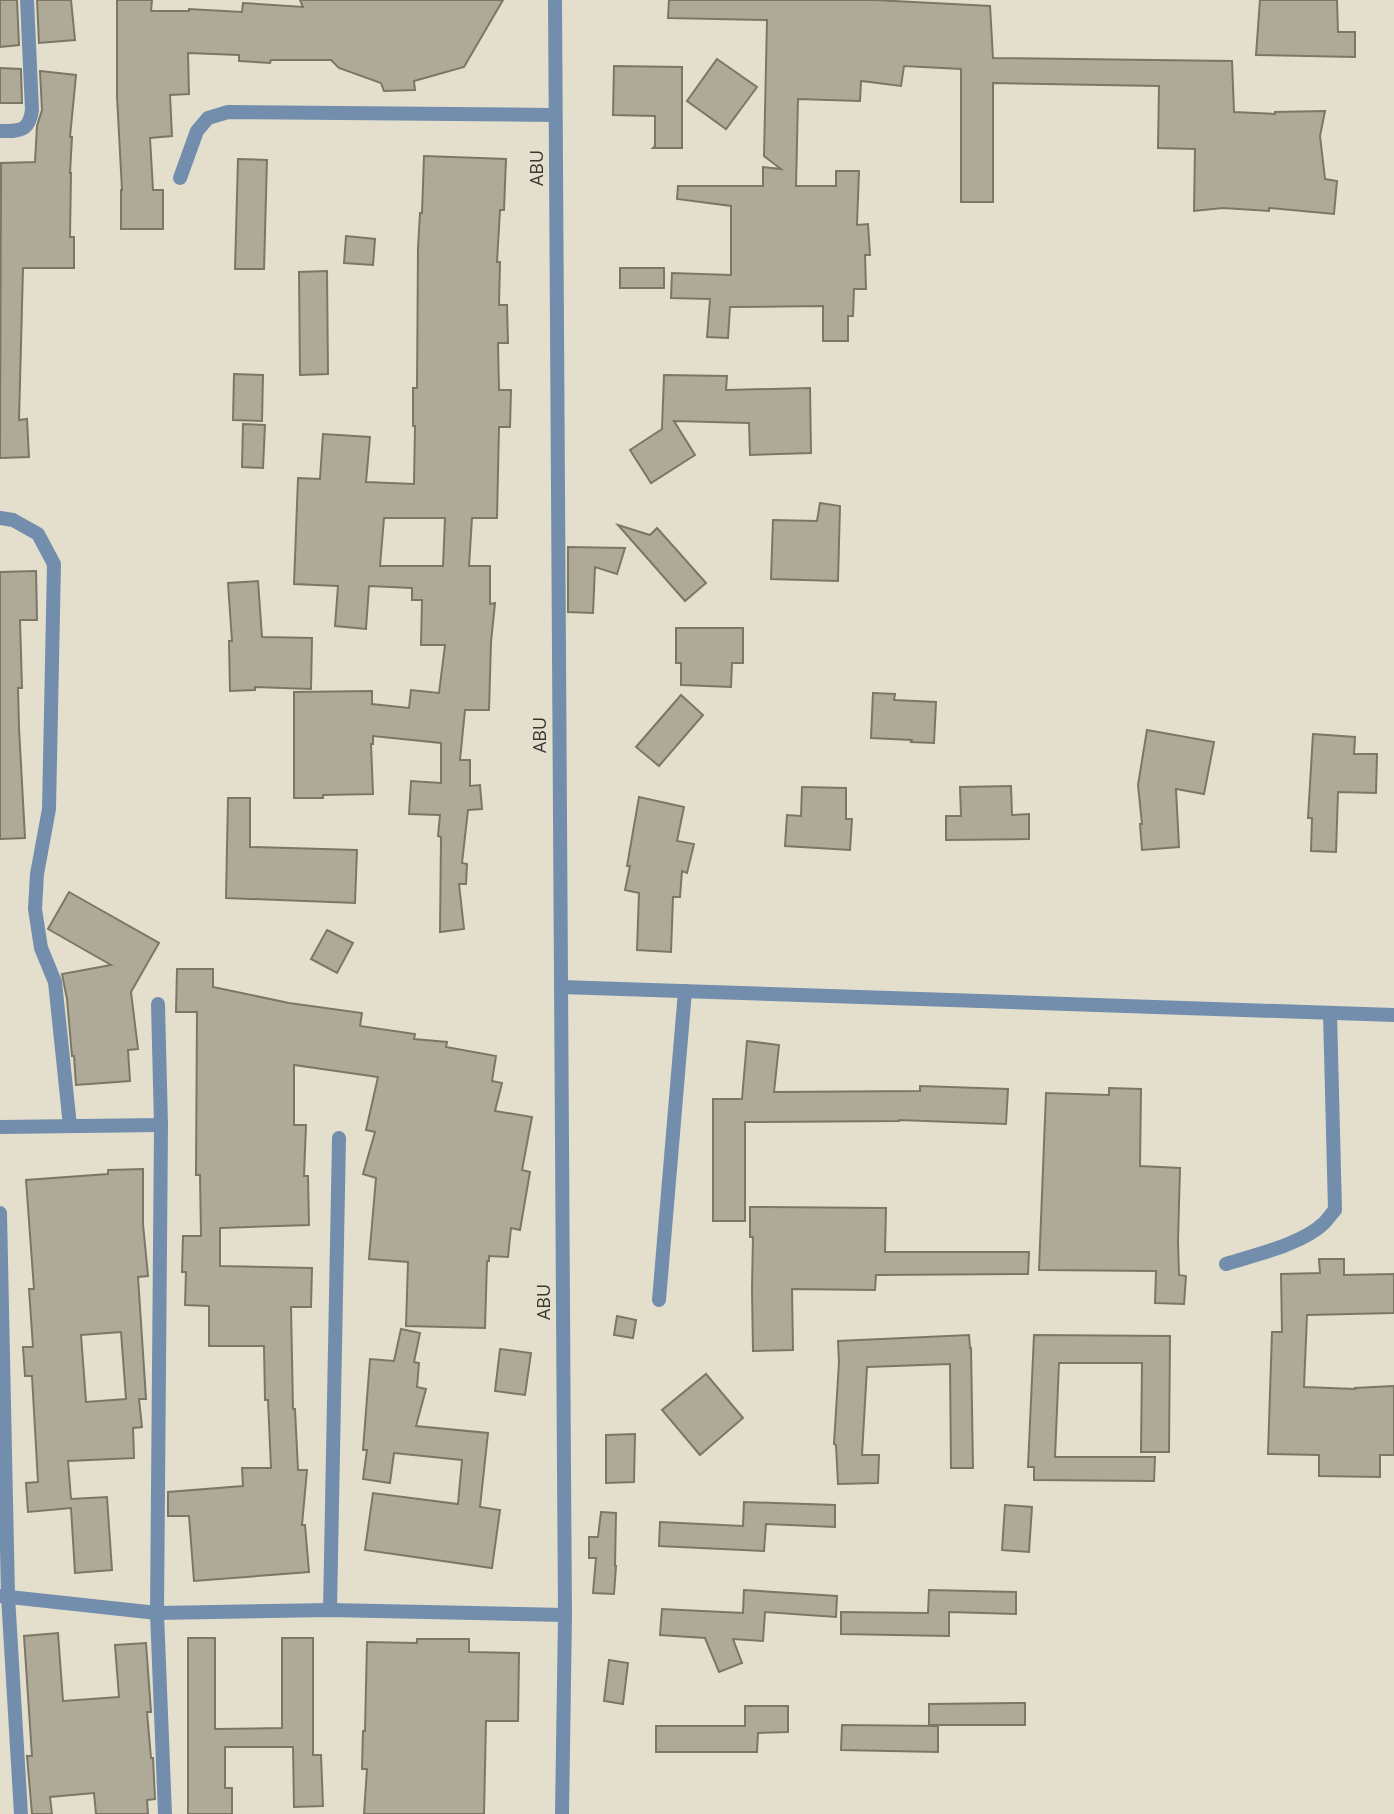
<svg xmlns="http://www.w3.org/2000/svg" width="1394" height="1814" viewBox="0 0 1394 1814" font-family="'Open Sans',sans-serif">
  <style>
    .building { fill: #afaa98; stroke: #7b7666; stroke-width: 2; fill-rule: evenodd }
    .lines { fill: none; stroke-linecap: round; stroke-linejoin: round }
    .street { stroke: #738eac; stroke-width: 14 }
    .labels { text-anchor: middle; stroke-width: 6; stroke-linejoin: round; paint-order: stroke }
    .street-label { font-size: 18px; fill: #38362f; stroke: #e4dfcc }
  </style>
  <rect width="100%" height="100%" fill="#e4dfcc"/>
  <g class="building">
    <polygon points="0,0 17,0 19,45 0,47"/>
    <polygon points="37,0 71,0 75,40 39,43"/>
    <polygon points="117,0 152,0 151,11 189,11 189,9 242,12 243,3 303,7 300,0 503,0 464,67 414,81 415,90 384,91 381,83 339,68 331,60 271,60 270,63 239,61 239,55 188,53 189,94 170,95 172,136 150,138 153,190 163,190 163,229 121,229 121,190 122,190 117,96"/>
    <polygon points="669,0 875,0 990,6 993,58 1232,61 1234,112 1275,114 1275,112 1325,111 1320,136 1325,179 1337,181 1334,214 1269,208 1269,211 1223,208 1194,211 1195,149 1158,148 1159,86 993,83 993,202 961,202 961,69 904,66 901,86 861,81 860,101 798,99 796,186 836,186 836,171 859,171 857,225 868,224 870,255 865,255 866,289 854,289 853,316 848,316 848,341 823,341 823,306 730,307 728,338 707,337 710,299 671,298 672,273 731,275 731,206 677,199 678,186 763,186 763,167 781,169 764,156 767,20 668,18"/>
    <polygon points="1260,0 1337,0 1338,32 1355,32 1355,57 1256,55"/>
    <polygon points="717,59 757,87 726,129 687,101"/>
    <polygon points="614,66 682,67 682,148 653,148 655,146 655,116 613,115"/>
    <polygon points="0,68 21,69 22,103 0,103"/>
    <polygon points="40,71 76,75 70,137 72,137 70,173 71,173 70,237 74,237 74,268 23,268 19,420 27,419 29,457 0,458 1,163 35,162 37,126 42,110"/>
    <path d="M424,156L506,159L504,210H500L497,262H500L499,305H507L508,343H498L499,390H511L510,427H499L497,518H472L469,566H490V604L495,603L491,642L489,710H465L460,760H470V786L480,785L482,809L468,810L462,863L467,864L466,884H459L464,929L440,932L441,837L438,836L440,815L409,814L411,781L441,783V743L373,736V744H371L373,794L323,795V798H294V692L372,691V704L409,708L411,690L439,693L445,645H421L422,600H412V588L369,586L366,629L335,626L338,586L294,584L298,478L320,479L323,434L370,437L366,482L414,484L415,426H413V388H417L418,248L420,213H422ZM384,518H445L443,566H380Z"/>
    <polygon points="238,159 267,160 264,269 235,269"/>
    <polygon points="346,236 375,239 373,265 344,263"/>
    <rect x="620" y="268" width="44" height="20"/>
    <polygon points="327,271 328,374 300,375 299,272"/>
    <polygon points="234,374 263,375 262,421 233,420"/>
    <polygon points="664,375 727,376 726,390 810,388 811,453 750,455 749,423 674,421 695,455 651,483 630,450 662,429"/>
    <polygon points="243,424 265,425 263,468 242,467"/>
    <polygon points="820,503 840,506 838,581 771,579 773,520 817,521"/>
    <polygon points="618,525 650,535 657,528 706,583 685,601"/>
    <polygon points="568,547 625,548 617,574 595,567 593,613 568,612"/>
    <polygon points="36,571 37,620 20,620 22,688 18,688 19,728 25,838 0,839 0,572"/>
    <polygon points="258,581 262,637 312,638 311,689 255,687 255,690 230,691 229,641 232,641 228,583"/>
    <polygon points="676,628 743,628 743,663 732,663 731,687 681,685 681,663 676,663"/>
    <polygon points="873,693 895,694 894,700 936,702 934,743 911,742 912,740 871,738"/>
    <polygon points="681,695 703,715 659,766 636,747"/>
    <polygon points="1147,730 1214,742 1204,794 1176,789 1179,847 1142,850 1140,824 1142,824 1138,785"/>
    <polygon points="1313,734 1355,737 1354,754 1377,754 1376,793 1338,792 1336,852 1311,851 1312,818 1308,818"/>
    <polygon points="1011,786 1012,815 1029,814 1029,839 946,840 946,816 961,816 960,787"/>
    <polygon points="802,787 846,788 846,819 852,819 850,850 785,846 787,815 801,816"/>
    <polygon points="639,797 684,807 677,841 694,844 687,873 682,871 680,897 673,897 671,952 637,950 639,893 625,890 630,866 627,866"/>
    <polygon points="228,798 250,798 250,847 357,850 355,903 226,898"/>
    <polygon points="69,892 159,943 131,992 138,1049 128,1050 130,1081 76,1085 74,1056 72,1056 67,999 62,974 111,965 48,929"/>
    <polygon points="327,930 353,943 337,973 311,959"/>
    <polygon points="177,969 213,969 213,987 289,1003 362,1013 360,1026 415,1034 414,1039 447,1042 446,1047 496,1056 492,1081 502,1083 495,1111 532,1117 522,1170 530,1172 520,1230 511,1228 508,1257 489,1256 489,1261 487,1261 485,1328 406,1326 408,1262 369,1259 376,1178 363,1174 375,1132 366,1130 378,1077 294,1065 294,1125 306,1125 304,1176 308,1176 309,1225 220,1228 220,1266 312,1268 311,1307 291,1307 293,1409 295,1409 298,1470 307,1470 302,1525 305,1525 309,1572 194,1581 189,1516 168,1516 168,1492 243,1486 242,1468 271,1468 268,1400 265,1400 264,1346 209,1346 209,1306 185,1305 186,1272 182,1272 183,1236 201,1236 200,1175 196,1175 197,1012 176,1012"/>
    <polygon points="747,1041 779,1045 774,1092 920,1091 920,1086 1008,1089 1006,1124 899,1120 899,1121 745,1122 745,1221 713,1221 713,1099 742,1099"/>
    <polygon points="1109,1088 1141,1089 1140,1166 1180,1168 1178,1241 1179,1275 1186,1276 1184,1304 1155,1303 1156,1271 1039,1270 1046,1093 1109,1095"/>
    <path d="M143,1169V1224L148,1276L138,1277L146,1399H139L142,1427L133,1428L134,1458L68,1461L71,1499L107,1497L112,1570L75,1573L71,1508L28,1512L26,1483L38,1482L32,1376H25L23,1347H33L29,1289H34L26,1180L108,1174V1170ZM121,1332L126,1399L86,1402L81,1335Z"/>
    <polygon points="750,1207 886,1208 885,1252 1029,1252 1028,1274 876,1275 875,1290 792,1289 793,1350 753,1351 752,1288 753,1237 750,1237"/>
    <polygon points="1319,1259 1344,1259 1344,1275 1394,1274 1394,1313 1307,1315 1304,1387 1355,1389 1355,1388 1394,1386 1394,1455 1380,1455 1380,1477 1319,1476 1319,1455 1268,1454 1272,1332 1282,1332 1281,1274 1320,1273"/>
    <polygon points="617,1316 636,1320 633,1338 614,1335"/>
    <polygon points="401,1329 420,1333 414,1362 419,1363 417,1387 426,1389 416,1426 488,1433 480,1507 500,1510 492,1568 365,1550 373,1493 458,1504 462,1460 394,1453 390,1483 363,1479 367,1450 363,1450 370,1359 394,1361"/>
    <polygon points="969,1335 970,1348 971,1348 973,1468 951,1468 950,1364 867,1367 862,1455 879,1455 878,1483 838,1484 836,1445 834,1444 839,1362 838,1341"/>
    <polygon points="1034,1335 1170,1336 1169,1452 1141,1452 1142,1363 1059,1363 1055,1457 1155,1457 1154,1481 1034,1480 1034,1467 1028,1467"/>
    <polygon points="500,1349 531,1353 525,1395 495,1391"/>
    <polygon points="706,1374 743,1418 700,1455 662,1410"/>
    <polygon points="635,1434 634,1482 606,1483 606,1435"/>
    <polygon points="744,1502 835,1505 835,1527 766,1524 764,1551 659,1546 660,1522 743,1526"/>
    <polygon points="1005,1505 1032,1507 1029,1552 1002,1550"/>
    <polygon points="601,1512 616,1513 615,1566 616,1566 614,1594 593,1593 596,1558 589,1558 589,1537 598,1537"/>
    <polygon points="744,1590 837,1596 836,1617 765,1612 763,1641 733,1639 742,1663 719,1672 705,1638 660,1635 662,1609 743,1613"/>
    <polygon points="929,1590 1016,1592 1016,1614 949,1612 949,1636 841,1634 841,1612 928,1613"/>
    <polygon points="58,1633 63,1701 119,1697 115,1645 146,1643 151,1712 147,1712 151,1758 153,1758 155,1799 147,1800 148,1814 96,1814 94,1793 50,1797 52,1814 32,1814 27,1756 32,1756 24,1636"/>
    <polygon points="188,1638 215,1638 215,1729 282,1728 282,1638 313,1638 313,1755 321,1755 323,1806 294,1807 293,1747 225,1747 225,1788 232,1788 232,1814 188,1814"/>
    <polygon points="417,1639 469,1639 469,1652 519,1653 518,1721 486,1721 484,1814 364,1814 367,1769 362,1769 363,1731 365,1731 367,1642 417,1643"/>
    <polygon points="609,1660 628,1663 623,1704 604,1701"/>
    <polygon points="1025,1703 1025,1725 929,1725 929,1704"/>
    <polygon points="745,1706 788,1706 788,1732 758,1733 757,1752 656,1752 656,1726 745,1726"/>
    <polygon points="842,1725 938,1726 938,1752 841,1750"/>
  </g>
  <g class="lines">
    <g class="street">
      <polyline points="555,0 564,1469 565,1615 562,1814"/>
      <path d="M0,131C19,131 29,132 32,110L27,0"/>
      <polyline points="180,178 197,131 208,118 228,112 555,115"/>
      <polyline points="0,518 13,520 38,534 54,564 49,809 37,874 35,909 41,948 55,982 70,1126"/>
      <polyline points="561,987 1394,1015"/>
      <polyline points="158,1004 161,1125 157,1613 165,1814"/>
      <polyline points="0,1127 161,1125"/>
      <polyline points="0,1213 8,1596 21,1814"/>
      <path d="M1226,1264C1254,1255 1303,1244 1324,1223C1328,1219 1331,1214 1335,1210L1330,1013"/>
      <polyline points="659,1300 685,991"/>
      <polyline points="0,1596 157,1613 330,1610 565,1615"/>
      <polyline points="330,1610 339,1138"/>
    </g>
  </g>
  <g class="labels">
    <g class="street-label">
      <text transform="translate(537 168) rotate(-90)" y="6">ABU</text>
      <text transform="translate(540 735) rotate(-90)" y="6">ABU</text>
      <text transform="translate(544 1302) rotate(-90)" y="6">ABU</text>
    </g>
  </g>
</svg>
